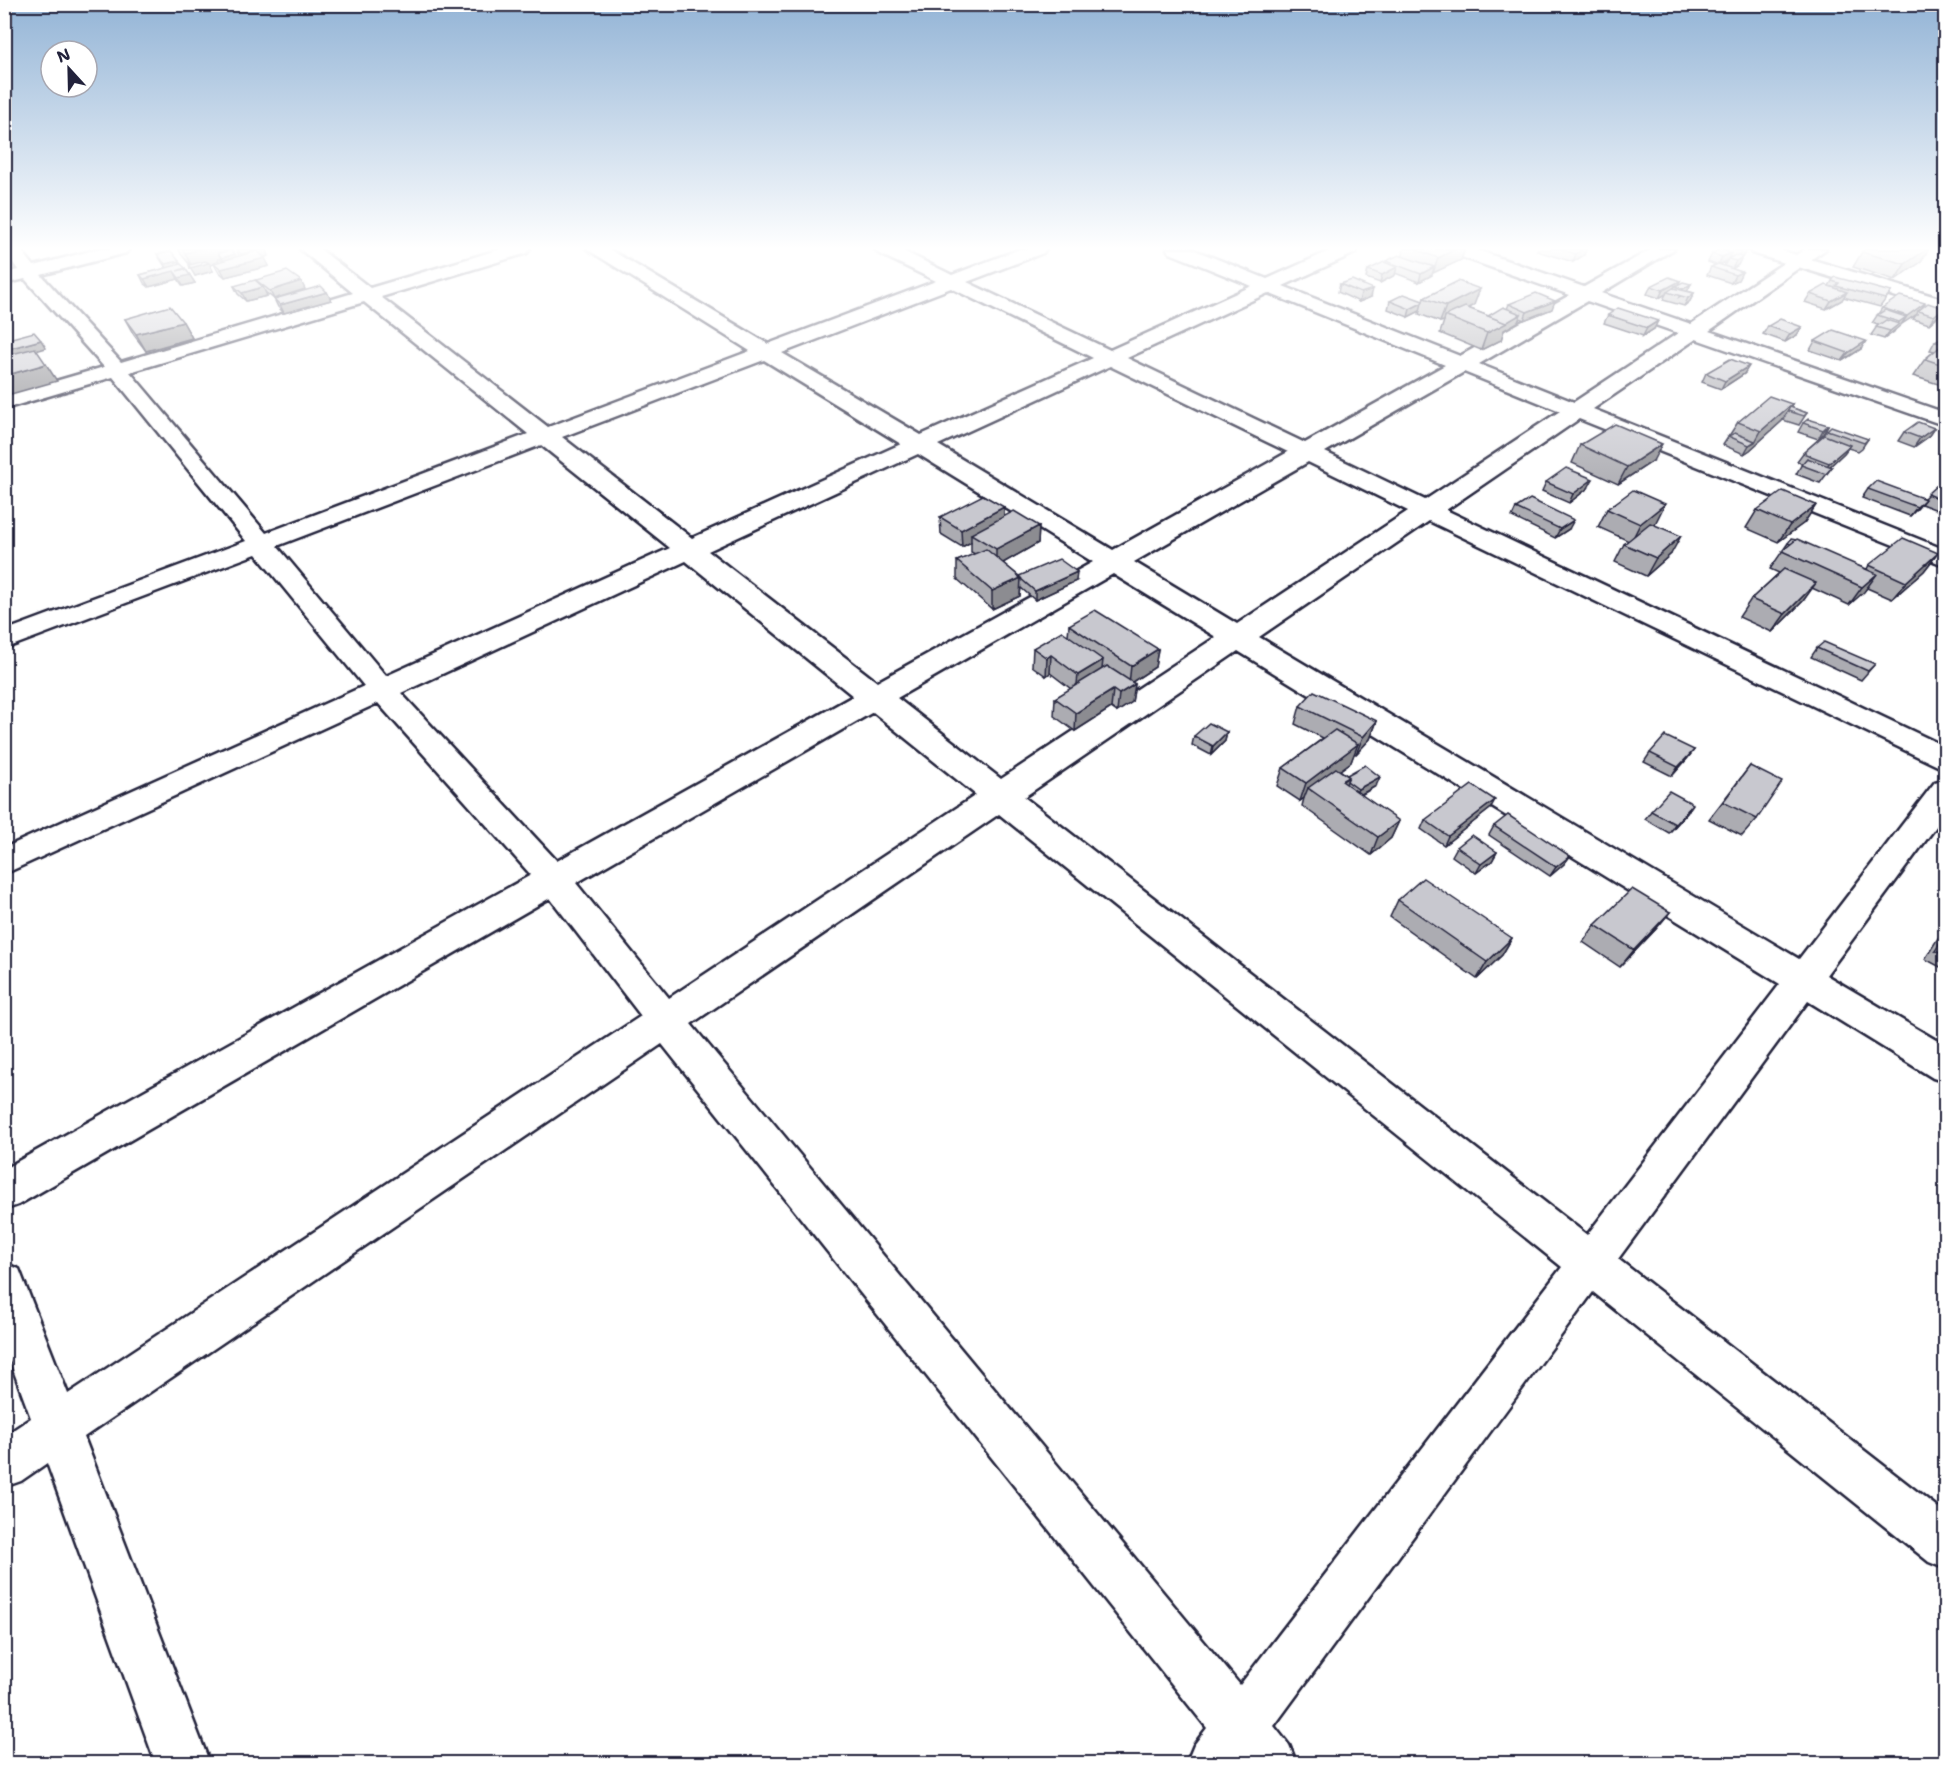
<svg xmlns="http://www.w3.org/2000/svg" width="1950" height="1768" viewBox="0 0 1950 1768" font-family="'Shantell Sans',sans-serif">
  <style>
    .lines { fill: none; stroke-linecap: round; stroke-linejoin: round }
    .minor-casing { stroke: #22223b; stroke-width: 5 }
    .tertiary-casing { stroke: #22223b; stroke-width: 5 }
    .minor { fill: #fff; fill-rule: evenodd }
    .tertiary { fill: #fff; fill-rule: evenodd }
    .wall { fill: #acacb2; stroke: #22223b; stroke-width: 1.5; fill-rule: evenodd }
    .shaded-wall { fill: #8c8c91; stroke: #22223b; stroke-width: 1.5 }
    .building { fill: #c8c8cf; stroke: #22223b; stroke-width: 1.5 }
  </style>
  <rect width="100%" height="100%" fill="#fff"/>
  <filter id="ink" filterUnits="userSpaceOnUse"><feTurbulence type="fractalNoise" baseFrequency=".0167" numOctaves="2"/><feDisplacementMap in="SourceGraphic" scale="12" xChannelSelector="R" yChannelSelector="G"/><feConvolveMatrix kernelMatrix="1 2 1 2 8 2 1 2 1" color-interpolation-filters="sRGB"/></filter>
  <g filter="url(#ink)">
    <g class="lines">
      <g class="minor-casing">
        <path id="minor" d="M4,249H20L34,266L98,249H129L126,253L41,275L121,362L353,293L300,249H320L370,288L501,249H530L527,253L381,297L548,427L750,351L587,249H609L768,344L936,281L878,253L875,249H899L952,275L1020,249H1046L1043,253L967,282L1110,350L1252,286L1170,253L1167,249H1192L1267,279L1334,249H1358L1355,253L1283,286L1460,356L1570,295L1450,253L1447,249H1474L1584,287L1652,249H1674L1601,293L1691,324L1805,249H1826L1709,331L1946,413V426L1696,339L1593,409L1946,550V566L1579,419L1446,510L1946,747V770L1429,521L1259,637L1799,959L1935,782L1946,779V813L1826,975L1946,1046V1082L1933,1078L1808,1001L1618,1259L1946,1514V1569L1929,1562L1593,1292L1274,1726L1289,1745L1297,1764H1186L1194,1745L1207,1728L662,1044L84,1437L210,1764H156L47,1463L21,1481L4,1487V1436L31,1418L4,1345V1263L19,1269L68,1394L641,1016L550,898L18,1205L4,1210V1169L531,875L378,703L4,874V848L364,686L256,554L4,649V631L246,541L113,377L4,409V396L104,367L25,279L4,284V273L18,270ZM951,288L1093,358L921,435L782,353ZM1268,293L1445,365L1305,443L1127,358ZM1587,301L1678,333L1574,402L1479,364ZM364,302L528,434L266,533L130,372ZM764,360L901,444L692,538L562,437ZM1110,366L1288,452L1113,550L938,445ZM1464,372L1560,411L1425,500L1325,452ZM541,445L670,548L386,676L277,546ZM918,454L1093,562L877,682L708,551ZM1308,462L1408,511L1237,624L1134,562ZM686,561L853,696L557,861L401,693ZM1113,574L1216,637L1001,779L897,698ZM1238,651L1780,984L1587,1235L1024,797ZM873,712L976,795L669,998L576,883ZM999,814L1562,1267L1240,1685L691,1024Z"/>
      </g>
      <g class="tertiary-casing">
        <polygon id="tertiary" points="1749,249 1777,249 1946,300 1946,312 1752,253"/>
      </g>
      <use href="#minor" class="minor"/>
      <use href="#tertiary" class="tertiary"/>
    </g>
    <g class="wall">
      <polygon points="179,249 225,249 226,251 237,257 239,256 236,249 269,256 264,257 269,266 225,277 218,271 214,264 210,265 213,271 195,276 190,265 181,254"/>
      <polygon points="1404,249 1465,249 1461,260 1432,273 1432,275 1419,282 1395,273 1395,275 1380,283 1366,278 1368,270 1386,263 1386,261 1403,256"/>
      <polygon points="1537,249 1586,249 1584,255 1573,262 1537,251"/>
      <path d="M1722,249H1747L1743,256L1742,257L1738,265L1732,269L1742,272L1738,280L1731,283L1707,275L1711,267L1716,265L1708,262L1712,254ZM1728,257H1730L1728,259L1724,266L1720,265L1727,261Z"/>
      <polygon points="1862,252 1921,262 1895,280 1853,267"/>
      <polygon points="157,254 179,261 180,264 185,268 195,283 183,286 178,279 149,287 144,283 140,275 166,268"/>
      <polygon points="256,280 305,289 274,299 327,292 331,300 284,313 278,307 274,299 265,292 267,296 246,301 238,294 234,286 257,282"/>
      <polygon points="1832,281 1891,292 1880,307 1843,297 1842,300 1826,309 1805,302 1810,294 1829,286"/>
      <polygon points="1340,284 1371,297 1359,302 1338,292"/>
      <polygon points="1679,284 1687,291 1694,293 1690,301 1684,306 1663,300 1666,294 1659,298 1647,294 1651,286"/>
      <polygon points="1424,298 1474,305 1468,308 1488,316 1507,309 1509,304 1552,309 1524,320 1520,318 1518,322 1504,330 1501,340 1481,350 1440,333 1444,321 1440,322 1419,314 1420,311 1408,317 1388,309 1390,301 1423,301"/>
      <polygon points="1882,308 1943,308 1938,316 1929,324 1913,319 1917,314 1901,324 1896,328 1894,332 1884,339 1871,335 1878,325 1872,323"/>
      <polygon points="1608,315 1654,329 1643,336 1604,323"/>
      <polygon points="125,319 183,322 192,338 146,351 134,335"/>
      <polygon points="1768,326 1797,335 1785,342 1763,334"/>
      <polygon points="1946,339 1946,381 1941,385 1913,376 1925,359 1934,351 1930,350 1935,341"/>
      <polygon points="1815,341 1861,349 1842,361 1810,350"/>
      <polygon points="1706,373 1744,374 1721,389 1702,382"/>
      <polygon points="1792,404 1790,407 1807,413 1799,425 1783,420 1750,450 1744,454 1723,445 1738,422"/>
      <polygon points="1803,423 1828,425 1823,434 1818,439 1798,432"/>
      <polygon points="1934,428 1928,437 1914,447 1898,441 1904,432"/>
      <polygon points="1827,430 1868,439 1862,448 1858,451 1848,448 1844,453 1830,466 1832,467 1820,483 1796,474 1802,464 1797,461 1803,453 1822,436"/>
      <polygon points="1580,445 1653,461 1618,484 1572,463"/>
      <polygon points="1946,477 1945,513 1921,504 1910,516 1862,498 1868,489 1924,498"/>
      <polygon points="1546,482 1588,488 1569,503 1542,491"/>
      <polygon points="1816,505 1804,523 1778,542 1746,528 1757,510"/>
      <polygon points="1004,507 1004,516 1039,526 1038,543 1003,563 1019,576 1076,581 1035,600 1021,588 1020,596 992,609 957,579 957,561 975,554 971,552 971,542 962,547 941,534 940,517"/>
      <polygon points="1516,508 1569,529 1555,538 1512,517"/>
      <polygon points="1607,509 1656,522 1653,524 1671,554 1646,576 1615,562 1624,544 1629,541 1598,527"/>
      <polygon points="1788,543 1867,569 1869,565 1938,553 1924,571 1892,599 1867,588 1849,605 1812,588 1803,601 1772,632 1739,617 1751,599 1779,573 1770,569"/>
      <polygon points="1069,625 1158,649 1155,667 1132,682 1135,684 1132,702 1117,712 1111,708 1075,731 1054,716 1055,698 1071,689 1050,673 1046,676 1032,666 1033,648 1068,635"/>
      <polygon points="1817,648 1875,664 1861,680 1811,657"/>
      <polygon points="1300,706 1377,721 1370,739 1356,754 1354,753 1351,762 1340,770 1347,775 1376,786 1361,795 1399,821 1391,838 1371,855 1302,806 1304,798 1300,801 1277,786 1283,768 1323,738 1295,724"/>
      <polygon points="1227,732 1225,741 1211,755 1192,745 1194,736"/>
      <polygon points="1694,750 1687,759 1672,776 1644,762 1650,753"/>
      <polygon points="1750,766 1757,819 1742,836 1709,819"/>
      <polygon points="1490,809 1444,845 1421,829 1425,820"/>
      <polygon points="1651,811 1687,813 1669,833 1645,819"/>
      <polygon points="1494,826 1570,856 1564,864 1550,876 1489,835"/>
      <polygon points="1457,847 1497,852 1492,861 1476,873 1452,856"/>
      <polygon points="1398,900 1512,938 1502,955 1477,979 1390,917"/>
      <polygon points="1670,912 1656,929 1620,967 1583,942 1595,925"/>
      <polygon points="1946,932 1946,970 1925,959 1938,938"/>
    </g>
    <g class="shaded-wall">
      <polygon points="201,249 225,249 228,256 235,254 239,262 226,266 222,258 218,253 221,259 218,259 219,263 210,265 213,271 195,276 190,268 192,267 185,253"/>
      <polygon points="260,249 267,249 269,256 244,262 241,254"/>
      <polygon points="1456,249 1465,249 1461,260 1433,273 1438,258"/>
      <polygon points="1583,249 1586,249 1584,255 1573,262 1576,254"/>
      <polygon points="1745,249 1747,249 1743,256 1737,260 1741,252"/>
      <polygon points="1927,249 1929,249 1921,262 1895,280 1905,264"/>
      <polygon points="1731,253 1727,261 1719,265 1722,257"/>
      <polygon points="1742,257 1738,265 1732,269 1736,261"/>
      <polygon points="265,258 269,266 225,277 221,269"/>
      <polygon points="179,261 183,269 185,268 195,283 183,286 174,271 178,279 149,287 144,279 169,272 165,264"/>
      <polygon points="1397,267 1395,275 1380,283 1382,275"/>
      <polygon points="1434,267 1432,275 1419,282 1421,274"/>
      <polygon points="1742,272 1738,280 1731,283 1735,275"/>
      <polygon points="301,281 305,289 274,299 270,291"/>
      <polygon points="1680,281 1677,287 1675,286 1672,291 1667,292 1666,294 1659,298 1663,290"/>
      <polygon points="1691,284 1687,292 1679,297 1683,289"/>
      <polygon points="263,287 267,296 246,301 242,293"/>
      <polygon points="1373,289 1371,297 1359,302 1361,293"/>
      <polygon points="1480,289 1474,305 1449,318 1445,316 1444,321 1440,322 1446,306"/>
      <polygon points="327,292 331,300 284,313 280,305"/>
      <polygon points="1847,292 1842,300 1826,309 1831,301"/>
      <polygon points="1694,293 1690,301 1684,306 1688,298"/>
      <polygon points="1555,301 1552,309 1524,320 1527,312"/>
      <polygon points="1422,303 1420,311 1408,317 1410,309"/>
      <polygon points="1925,303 1920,311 1918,311 1917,314 1902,324 1907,316"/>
      <polygon points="1943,308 1938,316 1929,324 1934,316"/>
      <polygon points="1521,314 1518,322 1504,330 1501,340 1481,350 1487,333"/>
      <polygon points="1906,317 1901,325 1884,339 1890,331 1896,326 1899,322"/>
      <polygon points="1658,321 1654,329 1643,336 1647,328"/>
      <polygon points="183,322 192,338 146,351 136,334"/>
      <polygon points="1802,327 1797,335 1785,342 1790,334"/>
      <polygon points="41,340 46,348 4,360 4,350"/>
      <polygon points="1866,341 1861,349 1842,361 1848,353"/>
      <polygon points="46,364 57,381 4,396 4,376"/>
      <polygon points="1749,366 1744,374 1721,389 1725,381"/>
      <polygon points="1792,404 1782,421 1750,450 1744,454 1749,445 1755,442 1761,431"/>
      <polygon points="1828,425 1823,434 1818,439 1823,430"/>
      <polygon points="1934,428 1928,437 1914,447 1920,438"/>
      <polygon points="1662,444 1653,461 1618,484 1627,467"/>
      <polygon points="1850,445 1844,453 1824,472 1829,463"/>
      <polygon points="1593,479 1588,488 1569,503 1573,494"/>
      <polygon points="1925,499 1918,508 1910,516 1917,507"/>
      <polygon points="1665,504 1656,522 1631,542 1640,524"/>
      <polygon points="1816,505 1804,523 1778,542 1790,525"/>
      <polygon points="1004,507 1004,525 971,534 971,542 962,547 961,530"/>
      <polygon points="1574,520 1569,529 1555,538 1560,529"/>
      <polygon points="1039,526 1038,543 996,567 996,549"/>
      <polygon points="1681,536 1671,554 1646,576 1656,558"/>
      <polygon points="1938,553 1924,571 1892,599 1906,582"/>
      <polygon points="1077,572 1076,581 1035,600 1035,591"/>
      <polygon points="1877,574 1864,592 1849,605 1862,587"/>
      <polygon points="1021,578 1020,596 992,609 992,591"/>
      <polygon points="1816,583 1803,601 1772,632 1785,614"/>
      <polygon points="1158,649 1155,667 1129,684 1131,666"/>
      <polygon points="1051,655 1050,673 1046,676 1047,658"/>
      <polygon points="1103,660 1101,678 1076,693 1078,675"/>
      <polygon points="1135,684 1132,702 1117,712 1119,694"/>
      <polygon points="1113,690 1111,708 1075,731 1076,713"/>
      <polygon points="1377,721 1370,739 1356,754 1363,737"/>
      <polygon points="1227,732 1225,741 1211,755 1213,746"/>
      <polygon points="1358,744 1351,762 1312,791 1308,788 1304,798 1300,801 1306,783"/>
      <polygon points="1694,750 1687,759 1672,776 1678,767"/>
      <polygon points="1349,777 1342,794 1342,781"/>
      <polygon points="1380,777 1376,786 1354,798 1358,789"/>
      <polygon points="1495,800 1490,809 1444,845 1448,836"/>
      <polygon points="1693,804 1687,813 1669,833 1675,824"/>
      <polygon points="1399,821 1391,838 1371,855 1378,837"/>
      <polygon points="1497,852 1492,861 1476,873 1481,864"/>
      <polygon points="1570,856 1564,864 1550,876 1556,867"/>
      <polygon points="1670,912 1656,929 1620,967 1634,950"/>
      <polygon points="1512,938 1502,955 1477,979 1487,962"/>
    </g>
    <g class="building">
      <polygon points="182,249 201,249 185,253"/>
      <polygon points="236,249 260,249 241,254"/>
      <polygon points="1415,249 1456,249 1438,258"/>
      <polygon points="1560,249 1583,249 1576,254"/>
      <polygon points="1720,249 1731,253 1722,257 1712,254"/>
      <polygon points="1733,249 1745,249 1741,252"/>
      <polygon points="1865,249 1927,249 1905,264 1862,252"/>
      <polygon points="231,250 235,254 222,258 218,253"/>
      <polygon points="171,251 179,261 165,264 157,254"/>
      <polygon points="257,251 265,258 221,269 214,263"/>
      <polygon points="1399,255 1434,267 1421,274 1386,261"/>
      <polygon points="1735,255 1742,257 1736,261 1728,259"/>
      <polygon points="205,261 209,263 190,268 189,265"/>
      <polygon points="1384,262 1397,267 1382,275 1368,270"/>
      <polygon points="181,264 185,268 177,271 185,269 190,275 179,278 174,271 144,279 140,275"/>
      <polygon points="1718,264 1742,272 1735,275 1711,267"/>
      <polygon points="287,271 301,281 270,291 256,280"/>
      <polygon points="1669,277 1680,281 1663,290 1651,286"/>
      <polygon points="1835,277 1891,292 1885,299 1836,286 1839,283 1832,281"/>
      <polygon points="255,280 263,287 242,293 234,286"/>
      <polygon points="1352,280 1373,289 1361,293 1340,284"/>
      <polygon points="1458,281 1480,289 1446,306 1424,298"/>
      <polygon points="1683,282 1691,284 1683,289 1675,286"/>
      <polygon points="1826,285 1847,292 1831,301 1810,294"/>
      <polygon points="321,286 327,292 280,305 274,299"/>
      <polygon points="1673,288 1694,293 1688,298 1667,292"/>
      <polygon points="1536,293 1555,301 1527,312 1509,304"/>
      <polygon points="1404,294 1423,301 1422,303 1410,309 1390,301"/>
      <polygon points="1900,296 1925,303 1907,316 1882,308"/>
      <polygon points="1928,303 1943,308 1934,316 1918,311"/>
      <polygon points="170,306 183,322 136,334 125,319"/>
      <polygon points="1465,307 1507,323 1487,333 1445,316"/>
      <polygon points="1503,307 1521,314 1506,323 1488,316"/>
      <polygon points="1618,308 1658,321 1647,328 1608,315"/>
      <polygon points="1885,310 1906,317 1899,322 1877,315"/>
      <polygon points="1780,319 1802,327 1790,334 1768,326"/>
      <polygon points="1886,320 1899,324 1890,331 1876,327"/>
      <polygon points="1833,330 1866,341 1848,353 1815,341"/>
      <polygon points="34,332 41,340 4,350 4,340"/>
      <polygon points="1941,338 1946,339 1946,342 1943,344 1935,341"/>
      <polygon points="1946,342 1946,366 1925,359"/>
      <polygon points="35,348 46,364 4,376 4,356"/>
      <polygon points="1730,359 1749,366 1725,381 1706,373"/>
      <polygon points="1769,396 1792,404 1761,431 1738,422"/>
      <polygon points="1790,407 1807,413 1804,416 1788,411"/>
      <polygon points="1808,419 1828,425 1823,430 1803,423"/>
      <polygon points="1918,422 1934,428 1920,438 1904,432"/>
      <polygon points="1615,424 1662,444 1627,467 1580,445"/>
      <polygon points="1831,426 1868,439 1864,443 1827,430"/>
      <polygon points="1735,433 1755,441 1749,445 1728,436"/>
      <polygon points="1824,435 1850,445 1829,463 1803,453"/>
      <polygon points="1807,458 1832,467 1826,474 1801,465"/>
      <polygon points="1566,468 1593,479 1573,494 1546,482"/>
      <polygon points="1946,477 1946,502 1927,494"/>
      <polygon points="1876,481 1925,499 1917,507 1868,489"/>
      <polygon points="1633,490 1665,504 1640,524 1607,509"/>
      <polygon points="1783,491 1816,505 1790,525 1757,510"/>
      <polygon points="983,495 1004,507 961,530 940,517"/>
      <polygon points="1530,499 1574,520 1560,529 1516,508"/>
      <polygon points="1014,511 1039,526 996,549 971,534"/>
      <polygon points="1650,523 1681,536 1656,558 1624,544"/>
      <polygon points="1903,538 1938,553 1906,582 1869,565"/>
      <polygon points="1791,539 1796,540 1791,544 1788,543"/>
      <polygon points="1797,539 1877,574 1862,587 1782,551"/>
      <polygon points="986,549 1021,578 992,591 957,561"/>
      <polygon points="1059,559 1077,572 1035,591 1020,578 1021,578 1019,576"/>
      <polygon points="1784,569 1816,583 1785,614 1751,599"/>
      <polygon points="1095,610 1158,649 1131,666 1069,625"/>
      <polygon points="1062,631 1103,660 1078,675 1051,655 1047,658 1033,648"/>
      <polygon points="1824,642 1875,664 1868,671 1817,648"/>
      <polygon points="1107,666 1135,684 1119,694 1113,690 1076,713 1055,698"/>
      <polygon points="1314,691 1377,721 1363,737 1300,706"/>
      <polygon points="1209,723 1227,732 1213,746 1194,736"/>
      <polygon points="1335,730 1358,744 1306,783 1283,768"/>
      <polygon points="1665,736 1694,750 1678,767 1650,753"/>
      <polygon points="1365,765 1380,777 1358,789 1347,781 1349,777 1347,775"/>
      <polygon points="1750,766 1782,782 1757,819 1723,802"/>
      <polygon points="1336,768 1349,777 1342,781 1399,821 1378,837 1308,788"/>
      <polygon points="1472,785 1495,800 1448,836 1425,820"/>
      <polygon points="1669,791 1693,804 1675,824 1651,811"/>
      <polygon points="1508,815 1570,856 1556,867 1494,826"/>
      <polygon points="1472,835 1497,852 1481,864 1457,847"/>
      <polygon points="1423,878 1512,938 1487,962 1398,900"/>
      <polygon points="1632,889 1670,912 1634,950 1595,925"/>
      <polygon points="1946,934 1946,956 1935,951"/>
    </g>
  </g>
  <linearGradient id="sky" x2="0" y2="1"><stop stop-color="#93b4d6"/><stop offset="0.5" stop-color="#fff"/><stop offset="1" stop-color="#fff" stop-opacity="0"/></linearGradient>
  <rect width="1950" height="497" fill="url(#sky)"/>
  <rect width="1950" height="1768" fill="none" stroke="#fff" stroke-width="24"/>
  <rect x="12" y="12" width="1926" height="1744" fill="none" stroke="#22223b" stroke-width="2" filter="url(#ink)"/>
  <g transform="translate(69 69) rotate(338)"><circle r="28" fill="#ffffff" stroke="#a7a7b1" stroke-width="1.5"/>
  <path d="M0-4.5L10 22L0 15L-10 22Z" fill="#22223b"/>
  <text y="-9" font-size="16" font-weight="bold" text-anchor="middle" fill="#22223b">N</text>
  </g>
</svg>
